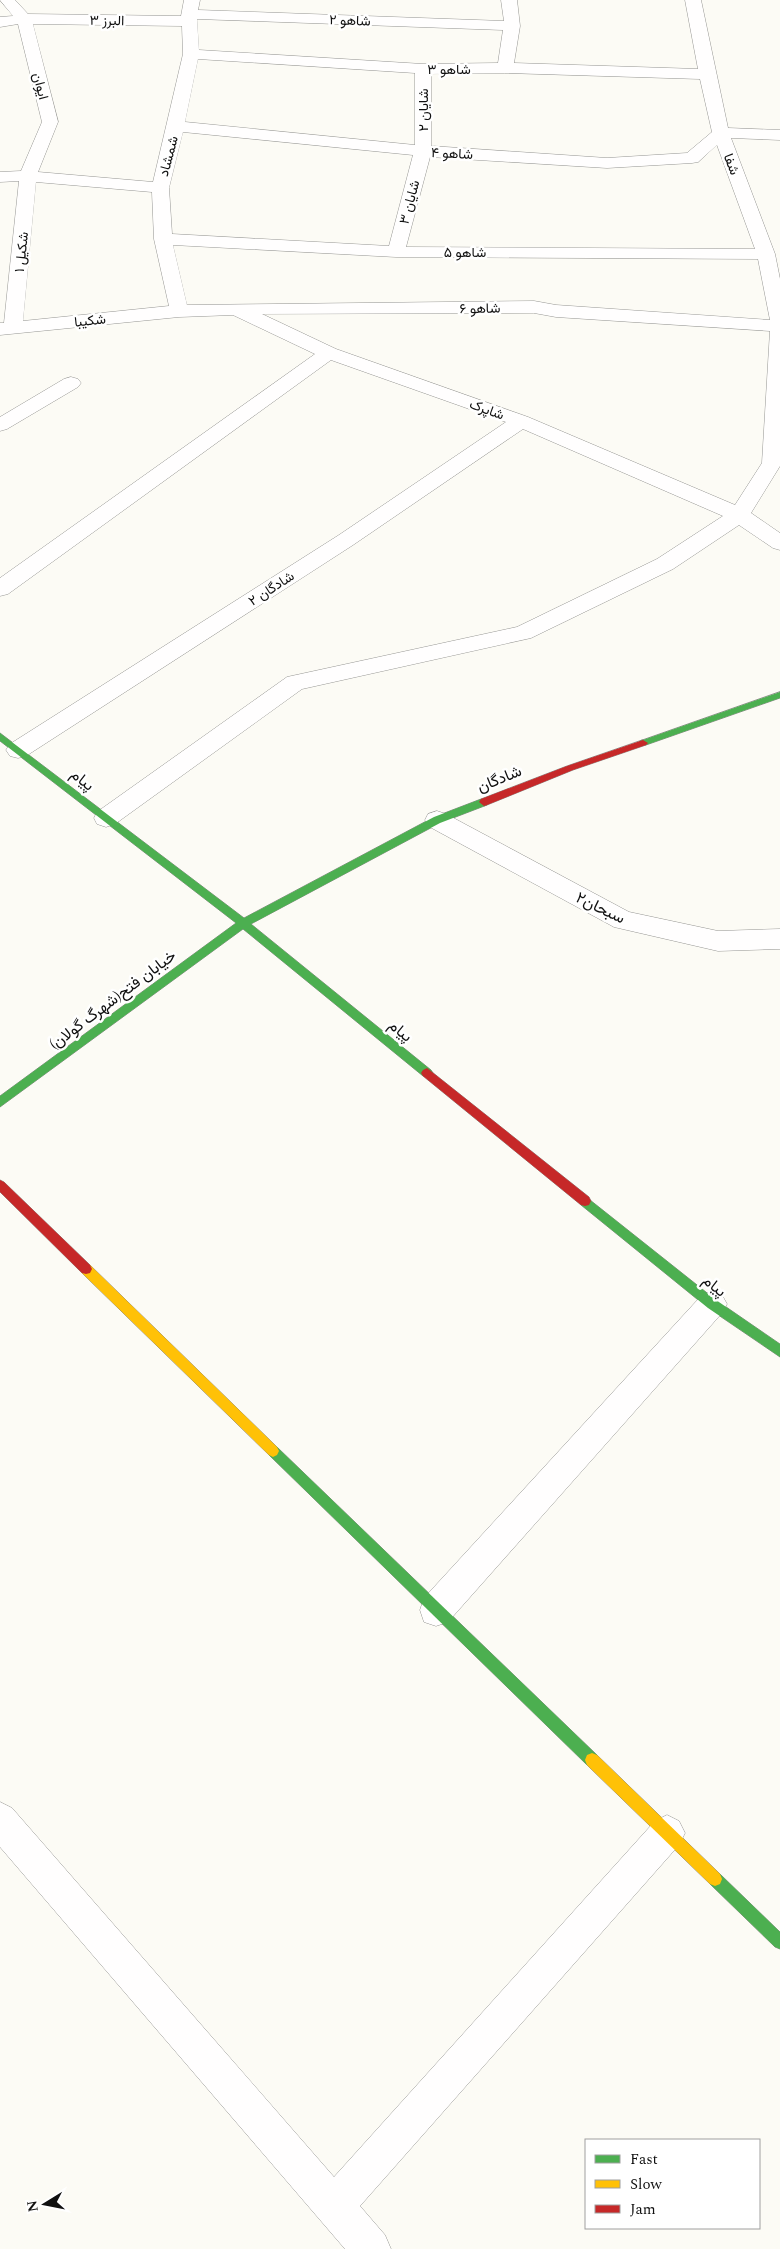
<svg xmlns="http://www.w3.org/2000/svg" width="780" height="2249" viewBox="0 0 780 2249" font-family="Spectral,Vazirmatn,serif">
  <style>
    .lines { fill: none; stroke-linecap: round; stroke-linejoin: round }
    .street-casing { stroke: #969693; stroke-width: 1 }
    .fast-casing { stroke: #8d8c8a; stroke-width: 1 }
    .slow-casing { stroke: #8d8c8a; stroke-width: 1 }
    .jam-casing { stroke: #8d8c8a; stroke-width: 1 }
    .street { fill: #fffefe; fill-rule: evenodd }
    .fast { fill: #4caf50; fill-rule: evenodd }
    .slow { fill: #ffc107; fill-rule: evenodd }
    .jam { fill: #c62828; fill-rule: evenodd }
    .labels { text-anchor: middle; stroke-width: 5; stroke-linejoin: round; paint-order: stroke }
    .far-street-label { font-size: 14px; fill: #101010; stroke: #fff }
    .street-label { font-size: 16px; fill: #101010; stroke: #fff }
  </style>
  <rect width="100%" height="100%" fill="#fcfbf5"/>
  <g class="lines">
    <g class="street-casing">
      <g id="street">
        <path d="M0,0H15L28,14L181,16L184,0H200L198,10L504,21L501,0H517L520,26L514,63L698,69L685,0H701L728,128L780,130V140L731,138L775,254L780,279V466L751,513L780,533V550L773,548L739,525L673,569L531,638L302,689L115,824L106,827L97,824L94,818L97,812L287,677L517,627L657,559L723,516L523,429L353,545L26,756L18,758L10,756L6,750L10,744L339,535L506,422L331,360L8,594L0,596V578L315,354L233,315L179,317L0,335V323H4L19,181L0,182V172L21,171L42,122L18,24L0,27V17L13,16ZM197,19L503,30L498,63L423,64L199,50ZM33,24L182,26L183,54L153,182L38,172L58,122ZM198,59L415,73V145L185,122ZM505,73L700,79L712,132L687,153L607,158L431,146V74ZM183,132L413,155L389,246L172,234L169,188ZM717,145L755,249L406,247L430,157L607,168L692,163L698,162ZM36,182L152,192L154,239L169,306L23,321ZM173,245L396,257L758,259L770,320L556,305L534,301L187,305ZM534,313L556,317L770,331L762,463L735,505L528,417L336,349L262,314Z"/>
        <polygon points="71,377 78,379 81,383 78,387 7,429 0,431 0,417 64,379"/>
        <polygon points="437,811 446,814 629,912 718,931 780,929 780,949 718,951 614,927 428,826 425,820 428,814"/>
        <polygon points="712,1291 722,1295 727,1304 722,1313 448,1622 436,1626 424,1622 420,1610 424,1598 702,1295"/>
        <polygon points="0,1802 12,1808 334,2177 655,1821 667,1815 679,1821 685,1833 679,1845 360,2206 385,2235 391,2249 345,2249 0,1847"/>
      </g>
    </g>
    <g class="fast-casing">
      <g id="fast">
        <polygon points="780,692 780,698 646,745 640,745 638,743 640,741"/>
        <polygon points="0,733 244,918 434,817 481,799 487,799 489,802 487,805 440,823 251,924 431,1070 433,1073 431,1076 423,1076 243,929 0,1107 0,1096 236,923 0,741"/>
        <polygon points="585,1196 716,1300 780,1344 780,1357 708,1308 581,1205 579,1201 581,1197"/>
        <polygon points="273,1445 277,1447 597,1755 599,1760 597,1765 592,1767 587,1765 269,1455 267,1451 269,1447"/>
        <polygon points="715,1872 720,1874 780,1932 780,1949 775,1947 710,1884 708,1879 710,1874"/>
      </g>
    </g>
    <g class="slow-casing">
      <g id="slow">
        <polygon points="86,1264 90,1265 277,1447 279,1451 277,1455 273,1457 269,1455 82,1273 80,1269 82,1265"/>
        <polygon points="592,1753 597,1755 720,1874 722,1879 720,1884 715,1886 710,1884 587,1765 585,1760 587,1755"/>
      </g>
    </g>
    <g class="jam-casing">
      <g id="jam">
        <polygon points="643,740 648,743 646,745 573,770 487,805 484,806 479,802 481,799 567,766"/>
        <polygon points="427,1068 589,1197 591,1201 589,1205 585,1206 581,1205 423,1076 421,1073 423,1070"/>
        <polygon points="0,1180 4,1182 90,1265 92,1269 90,1273 86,1274 82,1273 0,1192"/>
      </g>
    </g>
    <use href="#street" class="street"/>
    <use href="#fast" class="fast"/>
    <use href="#slow" class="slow"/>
    <use href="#jam" class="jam"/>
  </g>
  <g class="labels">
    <g class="far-street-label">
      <text transform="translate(107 20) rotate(1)" y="5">البرز ۳</text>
      <text transform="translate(350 20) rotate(2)" y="5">شاهو ۲</text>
      <text x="449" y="74">شاهو ۳</text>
      <text transform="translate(41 86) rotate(76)" y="5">ایوان</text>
      <text transform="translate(423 110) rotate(-90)" y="5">شایان ۲</text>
      <text transform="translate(452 153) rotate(3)" y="5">شاهو ۴</text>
      <text transform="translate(168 156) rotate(-75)" y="5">شمشاد</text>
      <text transform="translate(732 164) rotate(69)" y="5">شفا</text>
      <text transform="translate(409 202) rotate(-75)" y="5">شایان ۳</text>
      <text transform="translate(21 252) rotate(-84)" y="5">شکیل ۱</text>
      <text x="465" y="257">شاهو ۵</text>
      <text transform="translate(480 308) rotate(-1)" y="5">شاهو ۶</text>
      <text transform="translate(90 320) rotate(-6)" y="5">شکیبا</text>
      <text transform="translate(487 409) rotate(20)" y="5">شاپرک</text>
      <text transform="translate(271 588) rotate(-33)" y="5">شادگان ۲</text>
    </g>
    <g class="street-label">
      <text transform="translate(499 778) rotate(-22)" y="6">شادگان</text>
      <text transform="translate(83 779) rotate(38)" y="6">پیام</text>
      <text transform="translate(601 907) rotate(26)" y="6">سبحان۲</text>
      <text transform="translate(112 999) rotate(-37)" y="6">خیابان فتح(شهرگ گولان)</text>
      <text transform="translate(401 1030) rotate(39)" y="6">پیام</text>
      <text transform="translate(715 1285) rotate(38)" y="6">پیام</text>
    </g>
  </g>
  <rect x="585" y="2139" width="175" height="90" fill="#ffffff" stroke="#9f9f9f"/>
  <rect x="595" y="2155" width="25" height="8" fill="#4caf50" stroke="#9f9f9f"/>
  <text x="630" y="2164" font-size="15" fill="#101010">Fast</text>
  <rect x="595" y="2180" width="25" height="8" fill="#ffc107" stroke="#9f9f9f"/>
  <text x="630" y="2189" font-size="15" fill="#101010">Slow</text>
  <rect x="595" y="2205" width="25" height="8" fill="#c62828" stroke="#9f9f9f"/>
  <text x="630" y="2214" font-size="15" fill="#101010">Jam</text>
  <g transform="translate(45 2204) rotate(260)" stroke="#ffffff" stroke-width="4" paint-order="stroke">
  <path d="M0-4L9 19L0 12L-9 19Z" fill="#101010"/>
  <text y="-8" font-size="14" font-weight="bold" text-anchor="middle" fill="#101010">N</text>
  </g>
</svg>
